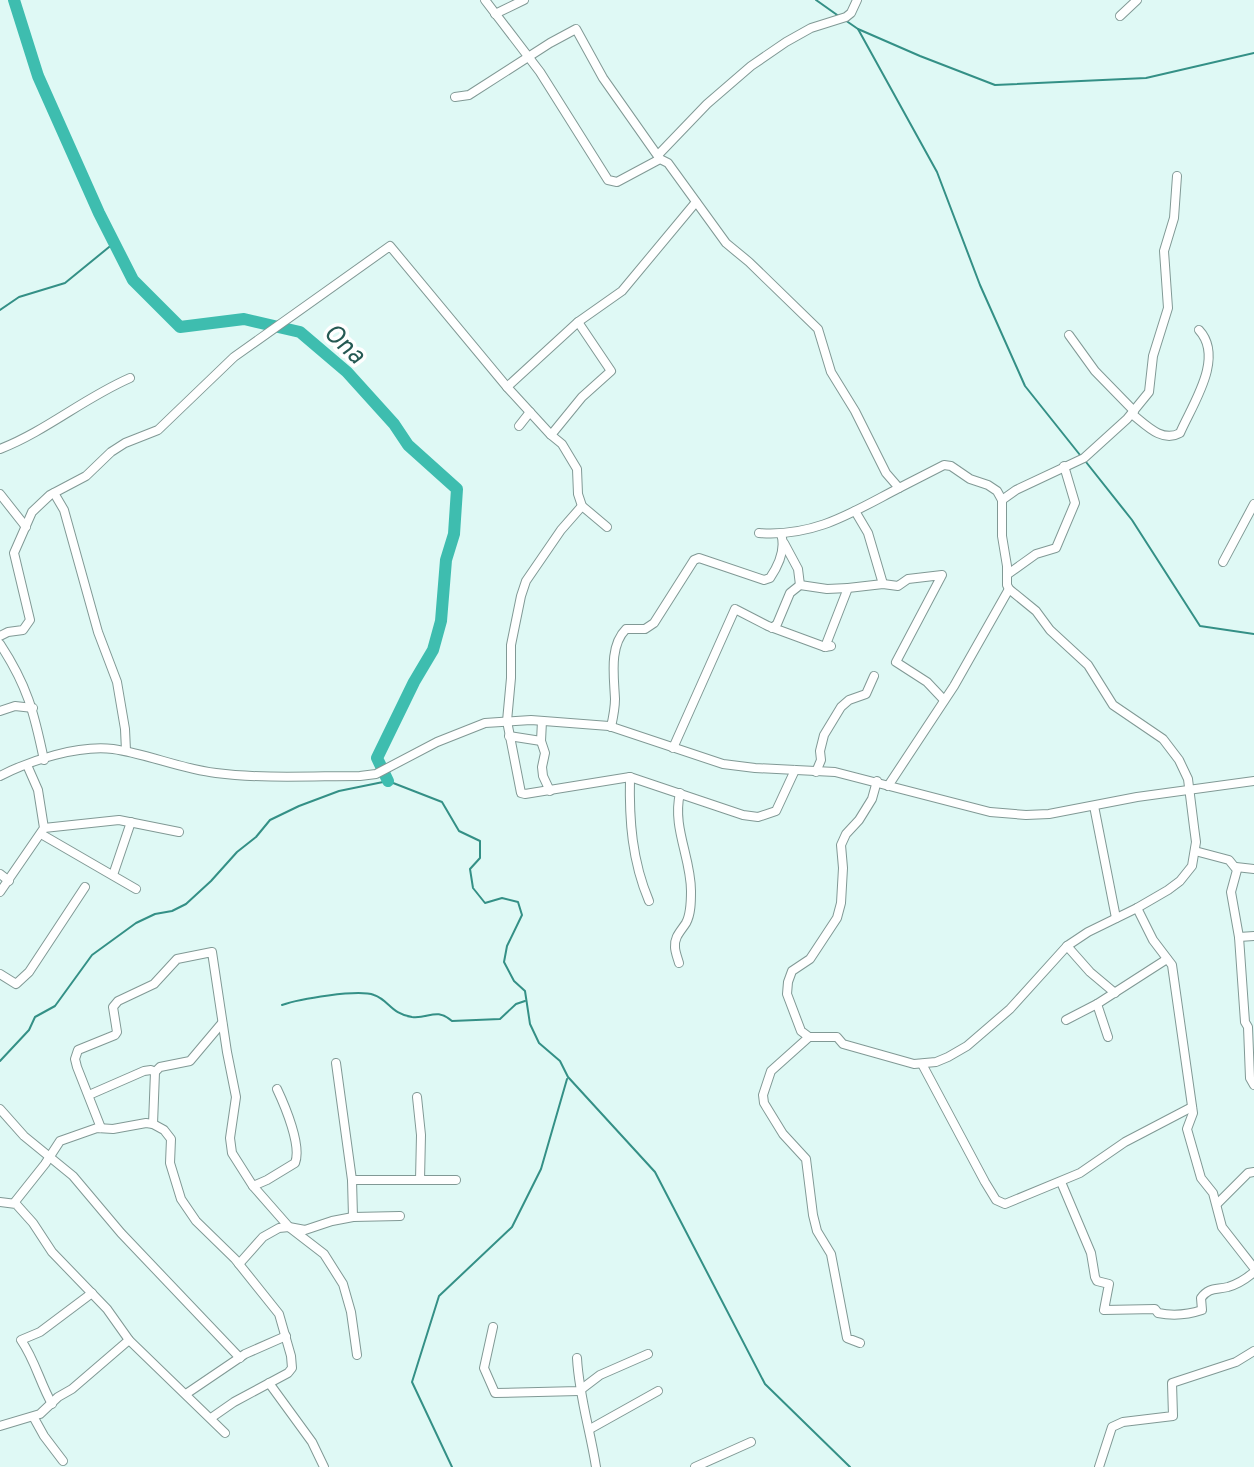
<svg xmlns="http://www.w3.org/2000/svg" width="1254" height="1467" viewBox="0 0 1254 1467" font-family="Overpass,sans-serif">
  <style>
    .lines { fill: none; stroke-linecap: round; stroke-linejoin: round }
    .stream { stroke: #349086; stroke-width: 2 }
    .river { stroke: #3ebdaf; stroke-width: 12 }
    .street-casing { stroke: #819995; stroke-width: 10 }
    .street { stroke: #fff; stroke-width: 8 }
    .labels { text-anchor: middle; stroke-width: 7; stroke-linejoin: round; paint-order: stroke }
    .water-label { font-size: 26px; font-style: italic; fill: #255953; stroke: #fff }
  </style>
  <rect width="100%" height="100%" fill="#dff9f5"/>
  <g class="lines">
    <g class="stream">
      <polyline points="816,0 840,17"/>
      <polyline points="845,20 858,29 920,56 995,85 1146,78 1254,53"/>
      <polyline points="858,29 937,172 980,285 1025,386 1080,455"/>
      <polyline points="0,310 19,297 65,283 114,243"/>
      <polyline points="1086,462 1132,520 1200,626 1254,634"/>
      <path d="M282,1005C299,999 358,989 374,995C389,1000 391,1014 412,1017C429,1019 436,1007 452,1021L500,1019L516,1004L525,1001"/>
      <polyline points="0,1061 29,1030 35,1017 55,1006 92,955 136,923 155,914 172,911 186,904 211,881 237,852 256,837 270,820 299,806 339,791 388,781 442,802 459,831 480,841 480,858 470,869 473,888 485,903 502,898 518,902 522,915 507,946 504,962 514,981 525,991 530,1024 539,1043 560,1061 568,1077 655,1172 765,1384 850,1467"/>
      <polyline points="452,1467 412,1382 439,1296 512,1227 541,1169 567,1079"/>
    </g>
    <polyline class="river" points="14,0 38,76 99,213 133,280 180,327 244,319 300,332 347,372 394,424 408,445 457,489 454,534 446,560 441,621 433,650 414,682 377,758 388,781"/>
    <g class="street-casing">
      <g id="street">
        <polyline points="485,0 540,72 608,180 617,182 660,159 668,163 726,243 749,262 818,329 831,372 855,411 886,473 899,488 944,465 951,466 970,479 988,485 997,491 1002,500 1002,536 1007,566 1007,585 1009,589 1036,611 1050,630 1088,665 1113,705 1163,739 1179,760 1188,779 1194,827 1196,842 1192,866 1180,881 1168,890 1137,908 1088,932 1067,946 1010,1009 967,1046 948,1057 936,1062 914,1064 843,1044 837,1037 809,1037 771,1071 763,1095 764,1103 783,1134 806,1159 813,1215 817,1231 831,1254 847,1338 860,1343"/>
        <polyline points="495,14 524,0"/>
        <polyline points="1120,16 1137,0"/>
        <polyline points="455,97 469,95 550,43 576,29 603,78 660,159"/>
        <polyline points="658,155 707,104 751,66 786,42 811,28 846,17 851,13 857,0"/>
        <polyline points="1069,335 1095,371 1134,411"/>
        <polyline points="507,387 578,322 622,291 696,202"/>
        <path d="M1132,414C1146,425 1162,443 1180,433C1192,405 1225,358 1199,330"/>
        <polyline points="519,426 530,412"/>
        <polyline points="551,435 582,397 611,371 578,322"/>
        <path d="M0,449C46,431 84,398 130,378"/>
        <polyline points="54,493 64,510 98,632 117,682 125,729 126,751"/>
        <polyline points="0,494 26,527"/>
        <polyline points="1002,500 1016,490 1084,458 1127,419 1149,392 1153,356 1168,308 1164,251 1174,218 1177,176"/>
        <polyline points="582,506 561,530 526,581 521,596 511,645 511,678 507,721 521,793 525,794 630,777 743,815 758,817 776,811 795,770"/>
        <polyline points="855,511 868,533 883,584"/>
        <path d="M759,533C815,537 851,513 899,488"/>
        <polyline points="784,543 798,569 800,585"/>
        <polyline points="1223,562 1254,504"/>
        <polyline points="1008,574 1036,554 1056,548 1075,503 1064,466"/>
        <polyline points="772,628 777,624 790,593 800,585 827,589 848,588"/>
        <polyline points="0,636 8,632 23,630 30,620 14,553 32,512 50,495 86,476 111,452 125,443 158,430 234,357 390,246 507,387 551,435 562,444 577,469 578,494 582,506 607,527"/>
        <path d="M0,644C27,685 34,712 44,760"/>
        <polyline points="825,647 848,588 883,584 898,586 908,579 942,575 896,662 927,682 944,700"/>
        <polyline points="0,711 15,706 33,708"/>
        <polyline points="542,721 541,741 545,753 542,767 543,776 550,791"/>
        <path d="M611,727C613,718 615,708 615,699C614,676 609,646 626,629H645L654,623L694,560L699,558L764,580L770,578C778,566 786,549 781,534"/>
        <polyline points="509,736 541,741"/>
        <polyline points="673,748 735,609 768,626 825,647 831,646"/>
        <polyline points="816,772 821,760 820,751 824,735 841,707 849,700 866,694 874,676"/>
        <path d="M0,776C31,760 78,745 113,749C148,754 181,769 216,773C264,779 313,776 360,776L376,774L437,742L485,723L531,720L609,726L723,764L755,768L835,772L990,812L1026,815L1049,814L1137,797L1254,781"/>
        <path d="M630,777C629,820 632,861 649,901"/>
        <polyline points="888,786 954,686 1009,589"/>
        <polyline points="1094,806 1116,918"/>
        <polyline points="44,828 119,820 179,832"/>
        <polyline points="41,834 136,889"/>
        <polyline points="1195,851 1229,860 1237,870 1231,892 1239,937 1245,1022 1248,1027 1250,1078 1254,1085"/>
        <polyline points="1236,867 1254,869"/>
        <polyline points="0,874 9,881"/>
        <polyline points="113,875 131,822"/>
        <polyline points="0,892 44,828 38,790 27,765"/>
        <polyline points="1137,908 1153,940 1172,965 1193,1113 1187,1129 1201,1178 1213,1193 1222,1227 1254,1268"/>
        <polyline points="1239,937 1254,936"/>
        <polyline points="1067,946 1090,972 1115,993"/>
        <path d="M679,963C678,959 675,952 675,947C674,937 681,931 686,923C691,914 691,901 691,891C691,857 672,828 680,793"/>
        <polyline points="0,974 16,984 29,972 85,887"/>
        <polyline points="1097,1004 1167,959"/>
        <polyline points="1066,1020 1097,1004 1108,1037"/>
        <polyline points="809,1037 801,1031 787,994 788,982 792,971 810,959 837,918 841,903 843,868 841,845 846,834 859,820 872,799 877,781"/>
        <polyline points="336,1063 352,1180 353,1217"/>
        <polyline points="922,1064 985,1182 996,1200 1005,1204 1080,1173 1125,1142 1192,1107"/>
        <polyline points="89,1095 144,1071 151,1070 155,1072"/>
        <polyline points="417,1097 421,1135 420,1180"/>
        <polyline points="0,1109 24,1136 73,1176 121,1233 240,1358"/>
        <polyline points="153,1124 155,1072 160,1067 190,1061 222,1023"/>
        <polyline points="101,1128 77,1067 75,1059 78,1050 115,1035 117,1032 113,1007 118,1001 154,984 177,959 212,952 227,1052 236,1097 230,1138 232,1153 253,1186 289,1227 324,1254 343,1284 351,1312 357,1355"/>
        <polyline points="352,1180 456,1180"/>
        <path d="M1061,1182L1091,1253L1095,1277L1097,1281L1109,1284L1104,1310L1155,1309L1158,1313C1173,1316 1187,1315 1202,1310L1201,1298C1209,1287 1216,1290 1228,1287C1238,1284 1246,1279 1254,1272"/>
        <path d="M253,1186L267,1180L295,1163C302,1146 285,1106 277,1089"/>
        <polyline points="0,1202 16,1204 33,1223 52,1252 107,1309 129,1340 225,1433"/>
        <polyline points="14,1203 45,1164 60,1141 97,1128 113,1129 146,1123 153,1124 164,1130 171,1139 170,1163 181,1199 196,1221 235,1259 279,1314 291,1356 292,1368 288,1373 234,1402 211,1418"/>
        <polyline points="1217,1204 1248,1173 1254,1172"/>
        <polyline points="239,1264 263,1237 279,1228 289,1227 305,1230 332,1221 353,1217 400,1216"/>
        <polyline points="493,1327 484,1368 495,1393 579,1391 600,1375 648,1354"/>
        <path d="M577,1358C579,1396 590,1429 596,1467"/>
        <polyline points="269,1383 312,1442 324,1467"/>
        <polyline points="186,1394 245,1354 286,1336"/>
        <path d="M52,1404C40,1383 35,1360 21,1340L40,1332L92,1293"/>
        <polyline points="34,1418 44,1436 63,1461"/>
        <polyline points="0,1426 40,1414 58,1397 72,1389 129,1340"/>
        <polyline points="590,1429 658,1391"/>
        <polyline points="695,1467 751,1442"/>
        <polyline points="1099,1467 1112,1427 1123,1422 1173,1416 1172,1383 1236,1362 1254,1351"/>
      </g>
    </g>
    <use href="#street" class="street"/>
  </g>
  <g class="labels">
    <g class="water-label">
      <text transform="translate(345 343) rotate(43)" y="9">Ona</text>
    </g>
  </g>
</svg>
